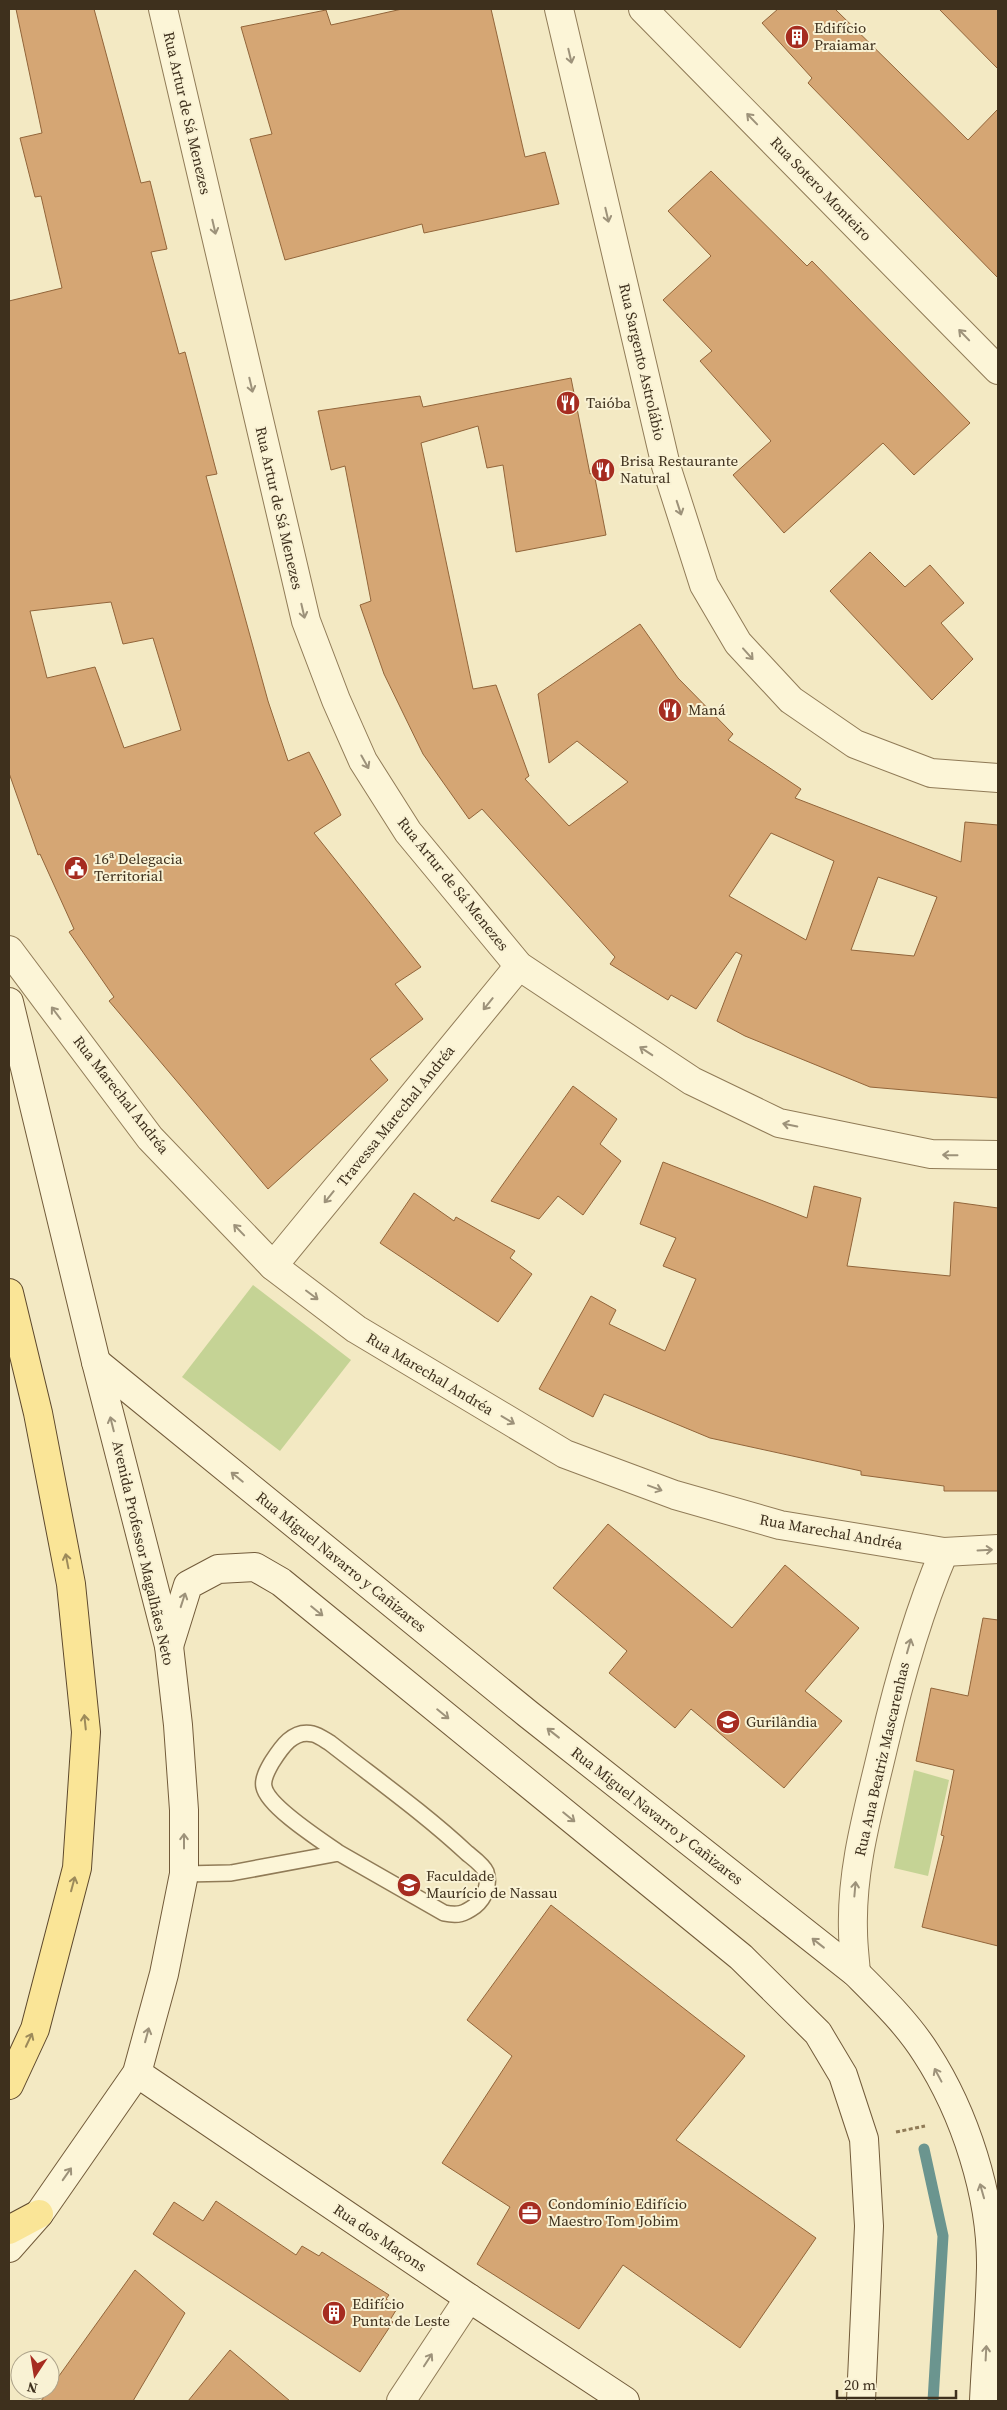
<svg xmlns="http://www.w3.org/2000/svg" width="1007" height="2410" viewBox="0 0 1007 2410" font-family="'Source Serif 4',serif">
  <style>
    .green { fill: #c5d395 }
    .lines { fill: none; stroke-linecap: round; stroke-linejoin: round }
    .stream { stroke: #6b958f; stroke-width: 11 }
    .building { fill: #d5a674; stroke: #92653a; fill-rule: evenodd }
    .lane-casing { stroke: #907b57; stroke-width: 18 }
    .street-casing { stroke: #907b57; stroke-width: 30 }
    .secondary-casing { stroke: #725b3a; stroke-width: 30 }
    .primary-casing { stroke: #5d482c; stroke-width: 30 }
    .path { stroke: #907b57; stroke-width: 3; stroke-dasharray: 4 2.5; stroke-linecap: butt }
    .lane { stroke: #fcf5d7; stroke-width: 15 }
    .street { stroke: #fcf5d7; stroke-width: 28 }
    .secondary { stroke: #fcf5d7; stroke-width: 28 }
    .primary { stroke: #fae597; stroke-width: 28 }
    .oneway { stroke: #9d927a }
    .oneway2 { stroke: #9c8a5a }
    .labels { text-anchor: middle; stroke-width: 4; stroke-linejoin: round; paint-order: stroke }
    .poi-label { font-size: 15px; fill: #3e301d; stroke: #f9f2d4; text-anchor: start }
    .street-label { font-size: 15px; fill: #3e301d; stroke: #f9f2d4 }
  </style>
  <rect width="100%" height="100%" fill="#f3e9c3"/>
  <g class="green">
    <polygon points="253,1285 351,1360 280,1451 182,1377"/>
    <polygon points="914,1770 949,1780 928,1876 894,1868"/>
  </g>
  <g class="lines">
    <polyline class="stream" points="924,2149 943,2236 933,2401"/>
  </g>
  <g class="building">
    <path d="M16,9H94L141,183L150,181L167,249L151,252L179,354L185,352L217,474L206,476L268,701L288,761L309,752L341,815L314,833L421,967L395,984L423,1019L370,1059L388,1080L268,1189L109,1001L114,997L69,932L74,929L40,854L38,855L9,773V301L62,288L41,196L35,197L20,138L42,133ZM111,602L123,644L153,638L181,730L124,748L95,667L47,678L30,611Z"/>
    <polygon points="402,9 491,9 525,157 545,152 559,204 424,233 422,224 285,260 250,139 272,134 241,27 326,10 331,25"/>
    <polygon points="778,9 835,9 968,140 998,109 998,278 808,83 812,78 762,23"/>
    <polygon points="939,9 998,9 998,69"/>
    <polygon points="711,171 807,266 812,261 970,423 914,475 883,443 784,533 733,475 771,441 700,361 712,351 663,300 711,256 668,211"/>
    <path d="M571,378L590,474L594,473L606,535L516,552L503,465L487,468L478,426L421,443L473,689L496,685L529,776L525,779L569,826L628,782L577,741L549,763L538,694L640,624L678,678L733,734L728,740L801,789L795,798L961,862L965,822L998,825V1098L870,1087L745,1036L717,1021L742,955L736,952L696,1009L671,995L668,1000L610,964L615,957L482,809L469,819L423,754L384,674L360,605L371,601L345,466L331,470L318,411L420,396L423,407ZM771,833L834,861L806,940L729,896ZM878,877L937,897L914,956L851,950Z"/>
    <polygon points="870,552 905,587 930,565 964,603 941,623 973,659 932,700 830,591"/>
    <polygon points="573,1086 617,1119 600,1144 621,1161 583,1215 558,1196 539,1219 491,1201"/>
    <polygon points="663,1162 807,1218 814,1186 861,1198 847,1266 950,1276 954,1202 998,1208 998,1491 944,1491 944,1486 861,1475 861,1471 710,1438 604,1394 593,1417 539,1389 591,1296 616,1310 609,1324 665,1351 696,1279 663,1266 676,1238 640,1224"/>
    <polygon points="414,1193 454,1221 456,1217 515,1251 510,1258 532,1274 498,1322 380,1243"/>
    <polygon points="608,1524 732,1628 785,1565 859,1628 805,1691 842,1721 784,1788 691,1709 675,1728 609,1673 627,1651 553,1588"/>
    <polygon points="983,1618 998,1620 998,1946 922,1927 944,1836 941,1835 954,1770 916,1761 931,1688 968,1696"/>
    <polygon points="551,1905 745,2056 676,2140 816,2238 740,2348 623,2265 579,2329 477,2264 510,2207 442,2163 512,2056 467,2020"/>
    <polygon points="216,2201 296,2255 302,2246 319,2256 322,2252 389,2295 386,2299 398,2307 390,2320 393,2322 360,2372 153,2234 174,2202 203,2221"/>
    <polygon points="135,2270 185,2313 133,2401 41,2401"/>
    <polygon points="230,2350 290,2401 188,2401"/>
  </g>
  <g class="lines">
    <g class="lane-casing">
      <path id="lane" d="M184,1874L231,1873L339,1853L444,1913C458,1916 464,1914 475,1906C485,1898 490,1884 486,1872C483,1865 473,1858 467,1853C424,1813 376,1779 330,1743C325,1740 318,1735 313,1734C293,1729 281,1748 272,1762C268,1769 262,1779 264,1787C268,1807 322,1841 339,1853"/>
    </g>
    <g class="street-casing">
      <g id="street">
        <polyline points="163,9 306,621 336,700 363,761 408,832 519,966 692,1081 779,1123 931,1154 998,1155"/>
        <polyline points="559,9 666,466 704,585 738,643 791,700 855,744 931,773 998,778"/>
        <polyline points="643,9 998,370"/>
        <polyline points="9,950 150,1138 273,1266 356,1329 565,1454 675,1495 780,1525 944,1552 998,1549"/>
        <polyline points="273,1266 519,966"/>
        <path d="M856,1973C855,1959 853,1945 853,1931C851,1868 869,1808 883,1748C899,1680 917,1615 944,1552"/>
        <polyline points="401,2401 469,2298"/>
      </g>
    </g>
    <g class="secondary-casing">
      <g id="secondary">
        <polyline points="9,1002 96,1362 169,1646 178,1725 184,1810 184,1874 164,1974 137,2073 39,2214 9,2248"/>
        <path d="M96,1362L528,1714L856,1973C881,1998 907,2023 926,2053C965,2113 992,2196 991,2268C990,2313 986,2357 984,2401"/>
        <polyline points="169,1646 188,1585 218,1569 255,1567 281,1582 741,1957 818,2033 843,2075 864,2139 869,2226 861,2401"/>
        <polyline points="137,2073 469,2298 625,2401"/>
      </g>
    </g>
    <g class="primary-casing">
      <g id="primary">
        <polyline points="9,1293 38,1413 71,1584 86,1732 77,1868 35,2029 9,2085"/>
        <polyline points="9,2230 39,2214"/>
      </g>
    </g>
    <polyline class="path" points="896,2132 925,2126"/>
    <use href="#lane" class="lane"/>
    <use href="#street" class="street"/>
    <use href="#secondary" class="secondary"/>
    <use href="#primary" class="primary"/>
  </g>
  <defs><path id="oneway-shaft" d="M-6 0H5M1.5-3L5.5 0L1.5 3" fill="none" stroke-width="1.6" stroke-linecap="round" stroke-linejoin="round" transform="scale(1.25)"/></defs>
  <g class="oneway">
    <use href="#oneway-shaft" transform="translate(570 56) rotate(77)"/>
    <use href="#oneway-shaft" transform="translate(752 119) rotate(-134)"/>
    <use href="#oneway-shaft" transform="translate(607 215) rotate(77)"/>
    <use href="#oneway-shaft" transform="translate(214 227) rotate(77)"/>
    <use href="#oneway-shaft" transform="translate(964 335) rotate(-134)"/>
    <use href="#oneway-shaft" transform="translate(251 385) rotate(77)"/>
    <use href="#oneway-shaft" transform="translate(679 508) rotate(72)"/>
    <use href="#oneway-shaft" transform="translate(303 611) rotate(77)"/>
    <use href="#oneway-shaft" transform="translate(748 654) rotate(48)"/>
    <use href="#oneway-shaft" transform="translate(365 762) rotate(61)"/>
    <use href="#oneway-shaft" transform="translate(488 1004) rotate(129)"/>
    <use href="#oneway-shaft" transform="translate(56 1013) rotate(-127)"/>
    <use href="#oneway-shaft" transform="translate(646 1051) rotate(-147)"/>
    <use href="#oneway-shaft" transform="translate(790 1125) rotate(-168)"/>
    <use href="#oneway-shaft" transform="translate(950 1155) rotate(-179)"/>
    <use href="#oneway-shaft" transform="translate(329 1197) rotate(129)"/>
    <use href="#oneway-shaft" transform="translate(239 1230) rotate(-134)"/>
    <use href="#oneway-shaft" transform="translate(312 1295) rotate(37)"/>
    <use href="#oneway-shaft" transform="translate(508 1420) rotate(31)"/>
    <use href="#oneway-shaft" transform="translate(112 1424) rotate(-104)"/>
    <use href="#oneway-shaft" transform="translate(237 1477) rotate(-141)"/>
    <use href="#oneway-shaft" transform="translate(655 1488) rotate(20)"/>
    <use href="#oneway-shaft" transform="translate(985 1550) rotate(-3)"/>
    <use href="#oneway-shaft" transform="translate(183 1600) rotate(-72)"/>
    <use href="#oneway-shaft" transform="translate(317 1611) rotate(39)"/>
    <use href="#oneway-shaft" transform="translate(909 1646) rotate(-74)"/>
    <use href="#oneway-shaft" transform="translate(443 1714) rotate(39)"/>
    <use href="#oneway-shaft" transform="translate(553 1733) rotate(-142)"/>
    <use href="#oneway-shaft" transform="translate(569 1817) rotate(39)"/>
    <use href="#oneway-shaft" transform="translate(184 1841) rotate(-90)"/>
    <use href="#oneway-shaft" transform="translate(855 1889) rotate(-85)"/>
    <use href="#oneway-shaft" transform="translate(818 1943) rotate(-142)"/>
    <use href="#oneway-shaft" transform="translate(147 2035) rotate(-75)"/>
    <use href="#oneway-shaft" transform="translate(938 2075) rotate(-118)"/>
    <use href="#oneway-shaft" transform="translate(67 2174) rotate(-55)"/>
    <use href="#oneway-shaft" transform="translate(982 2191) rotate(-106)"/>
    <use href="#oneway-shaft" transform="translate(986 2353) rotate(-87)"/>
    <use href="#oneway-shaft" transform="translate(428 2360) rotate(-57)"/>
  </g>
  <g class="oneway2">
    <use href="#oneway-shaft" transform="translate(67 1561) rotate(-101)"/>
    <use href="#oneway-shaft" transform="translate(85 1722) rotate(-96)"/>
    <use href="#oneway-shaft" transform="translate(73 1884) rotate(-75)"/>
    <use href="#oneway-shaft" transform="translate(29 2040) rotate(-65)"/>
  </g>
  <defs>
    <g id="building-disc" transform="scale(1.25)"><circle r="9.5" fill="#a62c20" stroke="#f9f2d4"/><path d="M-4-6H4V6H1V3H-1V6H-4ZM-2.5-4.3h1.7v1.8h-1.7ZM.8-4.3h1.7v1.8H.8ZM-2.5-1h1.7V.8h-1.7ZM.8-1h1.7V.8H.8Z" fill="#fff"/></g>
    <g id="restaurant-disc" transform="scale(1.25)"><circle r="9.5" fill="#a62c20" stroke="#f9f2d4"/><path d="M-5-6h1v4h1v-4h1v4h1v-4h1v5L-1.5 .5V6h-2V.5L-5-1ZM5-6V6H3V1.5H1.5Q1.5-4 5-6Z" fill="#fff"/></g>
    <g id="civic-disc" transform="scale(1.25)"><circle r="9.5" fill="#a62c20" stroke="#f9f2d4"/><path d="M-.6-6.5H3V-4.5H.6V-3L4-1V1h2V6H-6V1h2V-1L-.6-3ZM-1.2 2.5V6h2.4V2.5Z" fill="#fff"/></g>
    <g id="school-disc" transform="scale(1.25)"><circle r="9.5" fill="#a62c20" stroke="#f9f2d4"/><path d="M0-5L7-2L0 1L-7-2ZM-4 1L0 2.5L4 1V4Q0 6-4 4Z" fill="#fff"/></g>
    <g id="university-disc" transform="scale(1.25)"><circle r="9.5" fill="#a62c20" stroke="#f9f2d4"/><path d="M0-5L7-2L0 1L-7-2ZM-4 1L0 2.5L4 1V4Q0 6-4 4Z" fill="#fff"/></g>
    <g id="office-disc" transform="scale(1.25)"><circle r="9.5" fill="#a62c20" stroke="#f9f2d4"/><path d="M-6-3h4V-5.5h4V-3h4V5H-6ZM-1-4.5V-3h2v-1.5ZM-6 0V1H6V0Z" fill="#fff"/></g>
  </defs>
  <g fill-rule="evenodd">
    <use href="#building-disc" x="797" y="37"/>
    <use href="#restaurant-disc" x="568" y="403"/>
    <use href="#restaurant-disc" x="603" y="470"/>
    <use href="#restaurant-disc" x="670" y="710"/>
    <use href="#civic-disc" x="76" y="868"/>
    <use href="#school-disc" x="728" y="1722"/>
    <use href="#university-disc" x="409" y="1885"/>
    <use href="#office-disc" x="530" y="2213"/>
    <use href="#building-disc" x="334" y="2313"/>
  </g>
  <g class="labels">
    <g class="poi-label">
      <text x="814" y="33">Edifício<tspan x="814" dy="17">Praiamar</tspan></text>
      <text x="586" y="408">Taióba</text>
      <text x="620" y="466">Brisa Restaurante<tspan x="620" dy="17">Natural</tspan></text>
      <text x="688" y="715">Maná</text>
      <text x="94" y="864">16ª Delegacia<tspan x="94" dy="17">Territorial</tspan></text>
      <text x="746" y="1727">Gurilândia</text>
      <text x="426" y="1881">Faculdade<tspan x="426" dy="17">Maurício de Nassau</tspan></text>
      <text x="548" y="2209">Condomínio Edifício<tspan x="548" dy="17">Maestro Tom Jobim</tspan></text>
      <text x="352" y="2309">Edifício<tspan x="352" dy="17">Punta de Leste</tspan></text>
    </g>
    <g class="street-label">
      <text transform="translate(187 113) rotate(77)" y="5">Rua Artur de Sá Menezes</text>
      <text transform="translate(821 189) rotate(46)" y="5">Rua Sotero Monteiro</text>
      <text transform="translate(642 362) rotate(77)" y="5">Rua Sargento Astrolábio</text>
      <text transform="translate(279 508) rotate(77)" y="5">Rua Artur de Sá Menezes</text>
      <text transform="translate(453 884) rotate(51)" y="5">Rua Artur de Sá Menezes</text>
      <text transform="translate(121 1095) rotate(52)" y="5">Rua Marechal Andréa</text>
      <text transform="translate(396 1116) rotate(-51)" y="5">Travessa Marechal Andréa</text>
      <text transform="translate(430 1374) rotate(31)" y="5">Rua Marechal Andréa</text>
      <text transform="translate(831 1532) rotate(10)" y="5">Rua Marechal Andréa</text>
      <text transform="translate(143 1553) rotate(77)" y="5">Avenida Professor Magalhães Neto</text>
      <text transform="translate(341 1562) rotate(39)" y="5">Rua Miguel Navarro y Cañizares</text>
      <text transform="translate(882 1759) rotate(-77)" y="5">Rua Ana Beatriz Mascarenhas</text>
      <text transform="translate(657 1816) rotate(38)" y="5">Rua Miguel Navarro y Cañizares</text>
      <text transform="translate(380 2238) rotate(34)" y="5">Rua dos Maçons</text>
    </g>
  </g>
  <rect width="1007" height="2410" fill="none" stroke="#3e301d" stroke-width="20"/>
  <g transform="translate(35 2375) rotate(192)"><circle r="24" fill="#f9f2d4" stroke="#aea48b"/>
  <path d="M0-4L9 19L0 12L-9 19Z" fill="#a62c20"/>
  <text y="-8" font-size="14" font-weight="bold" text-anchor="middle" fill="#3e301d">N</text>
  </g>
  <path d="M837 2390v8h119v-8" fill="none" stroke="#3e301d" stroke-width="2.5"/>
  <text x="844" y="2390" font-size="15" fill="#3e301d" stroke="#f9f2d4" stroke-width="4" paint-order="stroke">20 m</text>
</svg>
